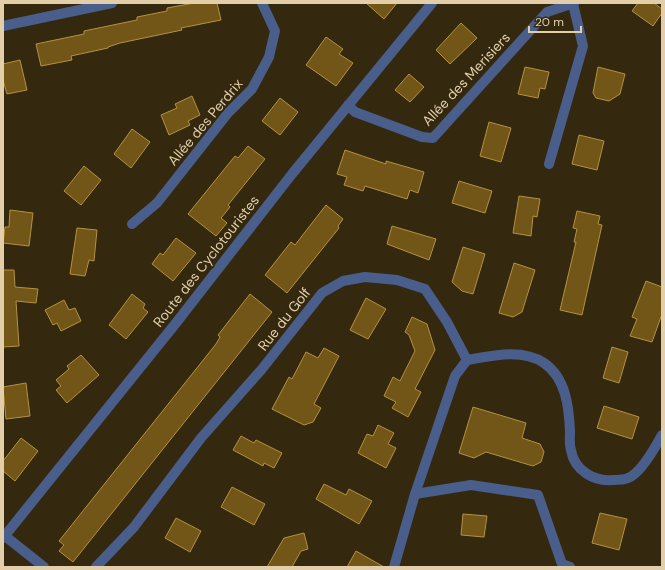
<svg xmlns="http://www.w3.org/2000/svg" width="665" height="570" viewBox="0 0 665 570" font-family="'DM Sans',sans-serif">
  <style>
    .building { fill: #715617; stroke: #b59142 }
    .lines { fill: none; stroke-linecap: round; stroke-linejoin: round }
    .minor { stroke: #495e8a; stroke-width: 10 }
    .tertiary { stroke: #495e8a; stroke-width: 10 }
    .labels { text-anchor: middle; stroke-width: 4; stroke-linejoin: round; paint-order: stroke }
    .street-label { font-size: 14px; fill: #e2cfaa; stroke: #34280f }
  </style>
  <rect width="100%" height="100%" fill="#34280f"/>
  <g class="building">
    <polygon points="194,3 217,3 221,20 181,28 182,30 120,43 108,47 108,48 71,56 72,60 41,66 36,44 84,34 84,31 137,20 137,17 167,11 167,8"/>
    <polygon points="366,3 397,3 384,19"/>
    <polygon points="638,3 654,3 662,9 662,13 653,26 632,11"/>
    <polygon points="461,23 477,38 450,64 436,50"/>
    <polygon points="326,37 343,49 339,54 353,63 336,86 306,65"/>
    <polygon points="20,60 27,90 7,94 3,80 3,64"/>
    <polygon points="525,67 549,72 545,89 540,88 538,98 518,94"/>
    <polygon points="598,67 625,74 620,94 609,101 596,98 593,93"/>
    <polygon points="409,74 424,87 410,102 395,90"/>
    <polygon points="192,96 200,115 188,121 190,125 169,135 161,115 177,108 175,104"/>
    <polygon points="280,98 298,112 280,135 262,121"/>
    <polygon points="489,122 511,128 501,162 480,156"/>
    <polygon points="132,129 150,142 131,168 114,154"/>
    <polygon points="579,135 604,141 597,170 572,164"/>
    <polygon points="248,146 265,159 228,205 230,207 221,218 227,223 216,236 188,214 235,156 238,158"/>
    <polygon points="345,150 386,164 386,161 424,172 418,193 410,190 407,199 365,186 363,191 344,185 347,177 337,174"/>
    <polygon points="84,166 101,180 81,205 64,191"/>
    <polygon points="459,181 492,191 485,213 452,203"/>
    <polygon points="519,196 540,199 537,217 533,216 531,236 513,233"/>
    <polygon points="326,205 343,219 338,226 339,228 287,293 265,275 291,242 295,245"/>
    <polygon points="10,210 33,213 29,246 3,243 5,227 9,227"/>
    <polygon points="577,211 600,216 598,224 602,225 582,315 560,310 576,242 574,242 577,229 573,228"/>
    <polygon points="392,226 436,239 429,260 387,244"/>
    <polygon points="77,228 97,230 94,261 89,260 85,276 70,274"/>
    <polygon points="176,238 196,253 173,281 152,264 160,253 163,255"/>
    <polygon points="463,247 485,254 473,294 462,291 452,282"/>
    <polygon points="514,263 535,270 522,312 513,317 499,313"/>
    <polygon points="3,270 14,270 15,287 38,289 36,303 16,301 19,346 3,347"/>
    <polygon points="646,281 662,287 662,314 652,342 630,336 637,319 632,317"/>
    <polygon points="132,294 145,304 143,308 148,312 126,339 109,325"/>
    <polygon points="250,294 272,312 73,562 59,551 64,545 59,541 216,344 220,337 218,335"/>
    <polygon points="366,298 386,309 368,339 350,330"/>
    <polygon points="64,300 69,310 75,308 81,321 61,331 57,323 53,325 45,310"/>
    <polygon points="412,317 427,324 435,350 415,389 421,392 408,417 392,408 396,402 384,396 393,377 400,381 415,351 409,335 405,332"/>
    <polygon points="612,347 628,352 619,383 603,378"/>
    <polygon points="324,348 339,356 314,404 321,408 313,422 304,425 272,409 289,377 292,379 306,352 318,358"/>
    <polygon points="81,355 99,375 67,403 56,390 61,386 56,380 69,369 67,366"/>
    <polygon points="26,383 30,416 6,419 3,387"/>
    <polygon points="604,406 639,417 632,439 597,428"/>
    <polygon points="473,407 526,423 522,438 540,444 544,452 541,462 533,466 486,452 474,458 459,453"/>
    <polygon points="378,425 394,433 388,444 396,448 386,468 358,453 367,434 373,436"/>
    <polygon points="241,436 254,443 256,440 282,453 274,468 264,463 263,466 233,450"/>
    <polygon points="21,438 38,451 15,481 3,471 3,461"/>
    <polygon points="324,484 346,495 349,489 372,501 359,524 316,499"/>
    <polygon points="232,487 265,504 254,525 221,507"/>
    <polygon points="600,513 627,519 619,550 592,543"/>
    <polygon points="463,514 487,516 484,537 461,535"/>
    <polygon points="176,518 201,531 190,552 165,538"/>
    <polygon points="304,533 308,549 301,551 292,567 267,567 284,538"/>
    <polygon points="356,551 384,567 347,567"/>
  </g>
  <g class="lines">
    <g class="minor">
      <polyline points="3,26 112,3"/>
      <polyline points="348,105 355,112 422,137 433,138 547,12 574,3"/>
      <polyline points="549,164 583,46 573,4"/>
      <polyline points="132,224 157,203 228,113 252,89 269,57 275,31 262,3"/>
      <path d="M467,360C491,356 522,348 544,363C566,378 569,407 570,432C570,437 569,444 571,450C574,470 594,482 613,480C618,480 624,480 628,478C640,474 656,446 662,435"/>
      <polyline points="415,494 471,485 538,495 562,564 570,567"/>
      <polyline points="5,536 44,567"/>
      <polyline points="96,567 134,527 201,438 262,369 322,293 343,281 365,277 397,280 425,289 447,322 467,360 455,376 415,494 394,567"/>
    </g>
    <polyline class="tertiary" points="3,538 176,323 292,174 432,3"/>
  </g>
  <g class="labels">
    <g class="street-label">
      <text transform="translate(466 79) rotate(-47)" y="5">Allée des Merisiers</text>
      <text transform="translate(205 122) rotate(-50)" y="5">Allée des Perdrix</text>
      <text transform="translate(206 261) rotate(-52)" y="5">Route des Cyclotouristes</text>
      <text transform="translate(284 319) rotate(-52)" y="5">Rue du Golf</text>
    </g>
  </g>
  <rect width="665" height="570" fill="none" stroke="#e2cfaa" stroke-width="8"/>
  <path d="M529 26v6h52v-6" fill="none" stroke="#e2cfaa" stroke-width="2"/>
  <text x="535" y="26" font-size="12" fill="#e2cfaa" stroke="#34280f" stroke-width="3" paint-order="stroke">20 m</text>
</svg>
